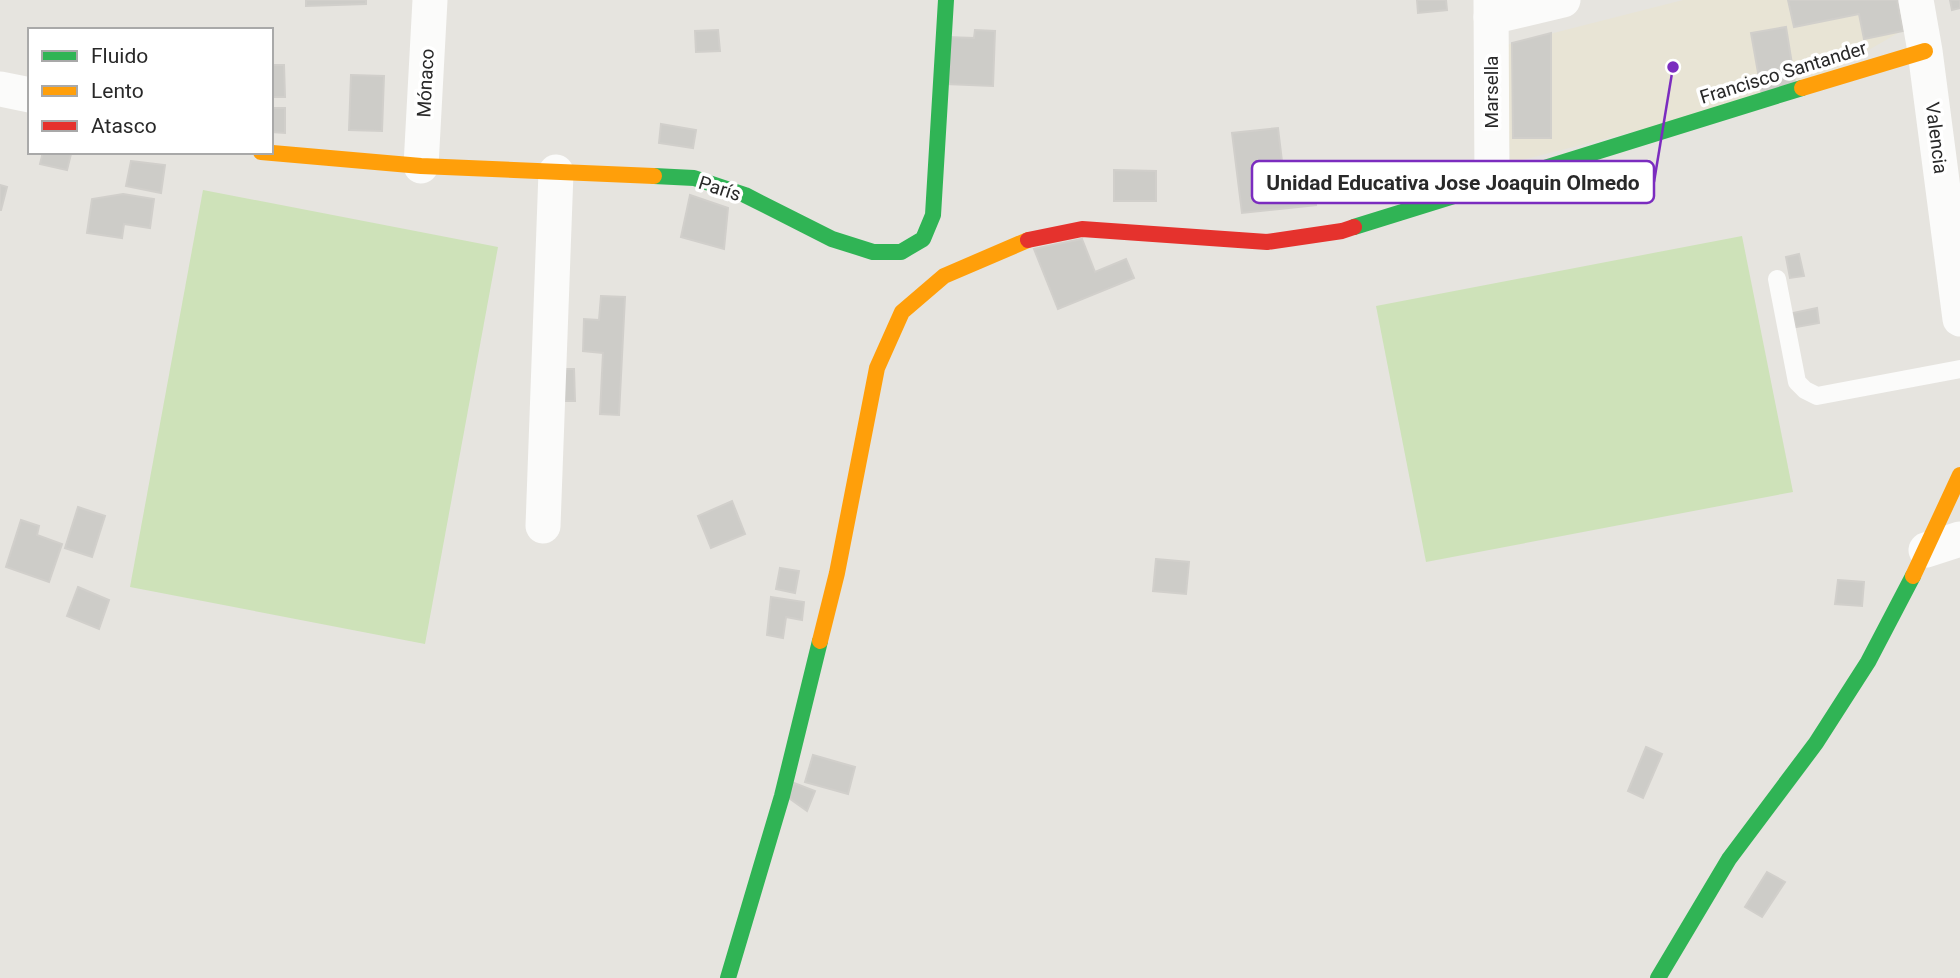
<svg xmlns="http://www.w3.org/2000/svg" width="1960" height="978" viewBox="0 0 1960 978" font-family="Roboto,sans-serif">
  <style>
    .education { fill: #e8e4d5 }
    .pitch { fill: #cee2b9 }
    .building { fill: #cdccc8; stroke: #d1cfcb; stroke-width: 2 }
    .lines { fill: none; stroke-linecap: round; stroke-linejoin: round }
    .lane { stroke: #fbfbfa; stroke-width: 18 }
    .street { stroke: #fbfbfa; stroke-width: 35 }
    .fast { stroke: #30b455; stroke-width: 16 }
    .slow { stroke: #ff9f0a; stroke-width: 16 }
    .jam { stroke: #e5322d; stroke-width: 16 }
    .labels { text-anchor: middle; stroke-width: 7; stroke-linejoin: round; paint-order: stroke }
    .street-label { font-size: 19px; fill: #292929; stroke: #fff }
    .leader { fill: none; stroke: #7b2cbf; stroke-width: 2.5 }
    .callout-dot { fill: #7b2cbf; stroke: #fff; stroke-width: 2.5 }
    .callout { fill: #fff; stroke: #7b2cbf; stroke-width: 2.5 }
    .callout-label { font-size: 21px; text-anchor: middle; font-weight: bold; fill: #292929 }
  </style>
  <rect width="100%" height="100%" fill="#e6e4df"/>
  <polygon class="education" points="1683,0 1897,0 1903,30 1802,89 1510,163 1506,45"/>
  <g class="pitch">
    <polygon points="203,190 498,247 425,644 130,587"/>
    <polygon points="1742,236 1793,492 1426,562 1376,306"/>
  </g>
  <g class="building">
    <polygon points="306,0 366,0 366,4 306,6"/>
    <polygon points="1417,0 1446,0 1447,10 1418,13"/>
    <polygon points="1788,0 1897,0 1903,31 1864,39 1859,14 1794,27"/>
    <polygon points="1950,0 1960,0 1960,8 1952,10"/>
    <polygon points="1786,27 1796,89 1762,95 1751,33"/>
    <polygon points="718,30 720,51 696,52 695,31"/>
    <polygon points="975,30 995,31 993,86 946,84 948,37 974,38"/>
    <polygon points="1551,33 1551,138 1513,138 1512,43"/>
    <polygon points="271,65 284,65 285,97 271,97"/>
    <polygon points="351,75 384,76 382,131 349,130"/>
    <polygon points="271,108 285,108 285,133 271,132"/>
    <polygon points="661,124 696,130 693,148 659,143"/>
    <polygon points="1278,128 1284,178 1312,174 1316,205 1242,213 1232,133"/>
    <polygon points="43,152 71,154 67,170 40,164"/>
    <polygon points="131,161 165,165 161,193 126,186"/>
    <polygon points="1114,170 1156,171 1156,201 1114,201"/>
    <polygon points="0,185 7,187 1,210 0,210"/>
    <polygon points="123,194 154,199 150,228 124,224 122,238 87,233 92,199"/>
    <polygon points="690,195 728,208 724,249 681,237"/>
    <polygon points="1082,239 1095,272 1126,259 1134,278 1058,309 1034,249"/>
    <polygon points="1799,254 1804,276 1790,278 1786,257"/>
    <polygon points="601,296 625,297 619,415 600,414 603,353 583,351 584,319 599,320"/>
    <polygon points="1817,308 1819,323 1796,327 1793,313"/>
    <polygon points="550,369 574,369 575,401 551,401"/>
    <polygon points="732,501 745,534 711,548 698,516"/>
    <polygon points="78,507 105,516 92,557 65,548"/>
    <polygon points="21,520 39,526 37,535 62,544 49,582 6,567"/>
    <polygon points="1156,559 1189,562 1186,594 1153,591"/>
    <polygon points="780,568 799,571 795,593 776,589"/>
    <polygon points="1838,580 1864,582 1862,606 1835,604"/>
    <polygon points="78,587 109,600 99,629 67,616"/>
    <polygon points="771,597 804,602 802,620 786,617 783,638 767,635"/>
    <polygon points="1646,747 1662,754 1643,798 1628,791"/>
    <polygon points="813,755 855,767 848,794 805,782"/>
    <polygon points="794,783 815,791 807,811 789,798"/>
    <polygon points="1767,872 1785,882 1762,917 1745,907"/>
  </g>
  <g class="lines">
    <polyline class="lane" points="1777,279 1797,382 1805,390 1817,396 1960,369"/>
    <g class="street">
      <polyline points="1491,0 1492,184"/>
      <polyline points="1916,0 1925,51 1960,319"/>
      <polyline points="1491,17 1563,0"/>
      <polyline points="0,89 30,95"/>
      <polyline points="421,166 430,0"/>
      <polyline points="543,526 556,172"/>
      <polyline points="1926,550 1960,539"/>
    </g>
    <g class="fast">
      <polyline points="654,176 694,178 745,195 832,239 873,252 901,252 923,239 933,215 946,0"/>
      <polyline points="1354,227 1802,88"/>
      <polyline points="728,978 782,796 820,641"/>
      <polyline points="1658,978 1729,859 1816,743 1868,662 1913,576"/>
    </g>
    <g class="slow">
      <polyline points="1802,88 1925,51"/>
      <polyline points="261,152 421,166 654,176"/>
      <polyline points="1913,576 1960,475"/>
      <polyline points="820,641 837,573 877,368 902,312 944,276 1028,240"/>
    </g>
    <polyline class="jam" points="1028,240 1082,229 1267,242 1342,231 1354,227"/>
  </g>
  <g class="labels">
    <g class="street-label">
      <text transform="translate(1783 72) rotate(-17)" y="7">Francisco Santander</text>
      <text transform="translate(425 83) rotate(-87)" y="7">Mónaco</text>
      <text transform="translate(1491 92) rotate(-90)" y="7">Marsella</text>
      <text transform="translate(1937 138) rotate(83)" y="7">Valencia</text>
      <text transform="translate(720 188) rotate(18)" y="7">París</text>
    </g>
  </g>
  <path class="leader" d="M1673 67L1654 182"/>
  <circle class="callout-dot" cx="1673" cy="67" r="7"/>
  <rect class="callout" x="1252" y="161" width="402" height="42" rx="7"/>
  <g class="callout-label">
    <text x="1453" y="190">Unidad Educativa Jose Joaquin Olmedo</text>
  </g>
  <rect x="28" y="28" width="245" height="126" fill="#ffffff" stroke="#a9a9a9" stroke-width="2"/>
  <rect x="42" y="51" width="35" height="10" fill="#30b455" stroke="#a9a9a9" stroke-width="2"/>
  <text x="91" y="63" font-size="21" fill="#292929">Fluido</text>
  <rect x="42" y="86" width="35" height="10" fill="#ff9f0a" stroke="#a9a9a9" stroke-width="2"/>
  <text x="91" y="98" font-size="21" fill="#292929">Lento</text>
  <rect x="42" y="121" width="35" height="10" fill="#e5322d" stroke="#a9a9a9" stroke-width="2"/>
  <text x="91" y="133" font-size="21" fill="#292929">Atasco</text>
</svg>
